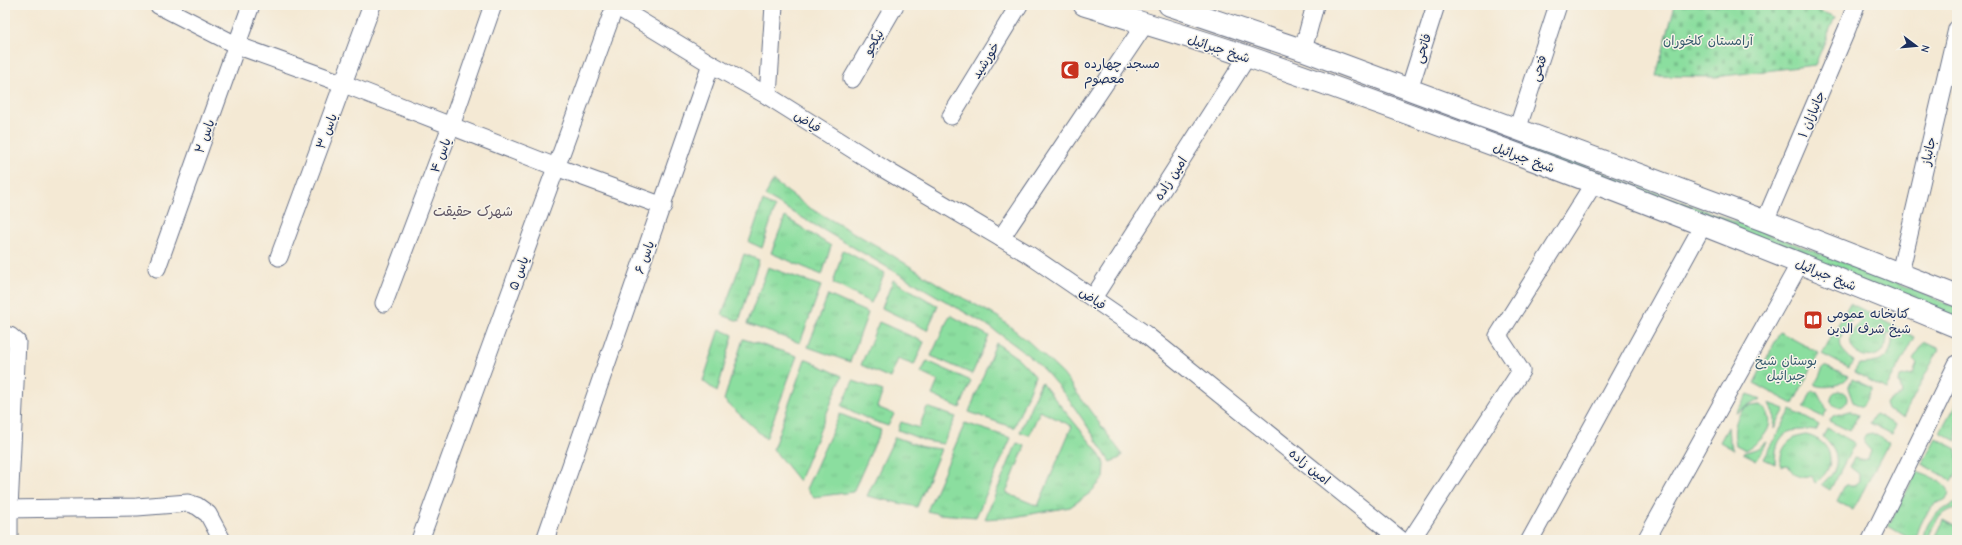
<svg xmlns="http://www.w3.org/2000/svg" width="1962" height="545" viewBox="0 0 1962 545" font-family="'Comic Neue','Playpen Sans Arabic',sans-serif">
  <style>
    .grass { fill: url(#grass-tufts); stroke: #53867e }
    .cemetery { fill: url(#cemetery-stones); stroke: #53867e }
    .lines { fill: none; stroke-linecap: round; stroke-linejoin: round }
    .minor-casing { stroke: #677087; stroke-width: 19 }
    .tertiary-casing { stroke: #677087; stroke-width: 23 }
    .minor { stroke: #fff; stroke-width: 17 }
    .tertiary { stroke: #fff; stroke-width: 21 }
    .labels { text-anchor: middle; stroke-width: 3; stroke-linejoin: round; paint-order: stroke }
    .park-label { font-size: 13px; fill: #375b6e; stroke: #f7f3e8 }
    .street-label { font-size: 13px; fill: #1b2f5e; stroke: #f7f3e8 }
    .poi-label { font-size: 13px; fill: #1b2f5e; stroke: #f7f3e8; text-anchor: start }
    .neighbourhood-label { font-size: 14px; fill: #615866; stroke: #f7f3e8 }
  </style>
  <defs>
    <pattern id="grass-tufts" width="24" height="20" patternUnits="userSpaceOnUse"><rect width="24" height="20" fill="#8bde9f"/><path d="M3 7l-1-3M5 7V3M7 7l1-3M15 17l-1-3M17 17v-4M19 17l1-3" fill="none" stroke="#77bf8b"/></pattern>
    <pattern id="cemetery-stones" width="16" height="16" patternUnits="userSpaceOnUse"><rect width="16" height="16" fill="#8bde9f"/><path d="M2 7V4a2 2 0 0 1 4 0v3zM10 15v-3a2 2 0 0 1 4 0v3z" fill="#77bf8b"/></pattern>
  </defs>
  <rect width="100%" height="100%" fill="#f7f3e8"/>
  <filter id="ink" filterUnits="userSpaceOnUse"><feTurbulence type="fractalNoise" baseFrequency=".025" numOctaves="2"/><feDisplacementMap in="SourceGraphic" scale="8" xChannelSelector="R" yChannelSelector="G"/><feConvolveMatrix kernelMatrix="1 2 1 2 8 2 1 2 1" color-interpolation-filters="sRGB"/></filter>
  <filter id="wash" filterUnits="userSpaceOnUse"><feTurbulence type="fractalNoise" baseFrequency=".012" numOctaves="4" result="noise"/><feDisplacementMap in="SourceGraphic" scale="16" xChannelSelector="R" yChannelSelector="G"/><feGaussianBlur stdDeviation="0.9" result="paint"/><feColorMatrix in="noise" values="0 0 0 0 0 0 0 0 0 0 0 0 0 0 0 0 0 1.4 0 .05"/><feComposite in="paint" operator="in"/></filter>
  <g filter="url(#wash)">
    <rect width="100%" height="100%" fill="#f4e9d4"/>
    <g class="grass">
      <polygon points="1421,113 1481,128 1524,143 1891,280 1957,308 1957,319"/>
      <path d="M773,181L808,207L879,247L943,287L998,317L1029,342L1063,374L1122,454L1120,458L1110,462C1089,428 1067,393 1038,364C1023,350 1006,339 990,327L765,196Z"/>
      <polygon points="763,201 775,208 762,248 749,242"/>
      <polygon points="785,217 831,246 822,275 771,253"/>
      <polygon points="843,250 885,273 871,303 833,283"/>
      <polygon points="744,254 759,260 739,321 722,315"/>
      <polygon points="768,267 821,286 800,343 747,324"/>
      <polygon points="893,280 938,306 927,330 882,308"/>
      <polygon points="828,295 868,313 850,362 808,347"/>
      <path d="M1850,303L1914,337L1886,389L1854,372L1859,364C1882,364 1894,357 1892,333H1887C1890,374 1826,356 1861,321L1857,316C1848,321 1836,337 1842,349C1844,353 1850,357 1853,361L1849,368L1822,354Z"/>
      <polygon points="950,315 989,336 972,374 931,356"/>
      <polygon points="879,322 924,342 914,365 898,359 890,378 861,365"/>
      <polygon points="720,329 733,335 717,392 703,381"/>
      <polygon points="1780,332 1819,353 1793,404 1754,383"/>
      <polygon points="743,339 797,356 766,439 724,400"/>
      <path d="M1924,342L1939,349L1903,417L1887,410L1885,404C1890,398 1896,400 1902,394L1899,382L1900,377L1913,374L1917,364L1913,360Z"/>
      <polygon points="996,343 1019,359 1035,376 1014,428 969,412"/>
      <polygon points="805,359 842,376 799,481 773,449"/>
      <polygon points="927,361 971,381 960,408 932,395 938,381 921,373"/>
      <path d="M1824,366L1849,376C1842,386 1826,389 1815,385Z"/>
      <polygon points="1852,379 1872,388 1862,407 1853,402 1848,388"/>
      <polygon points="853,381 883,391 877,407 894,414 888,426 868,419 842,406"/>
      <polygon points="1041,382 1096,449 1105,464 1104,478 1090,493 1070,507 1014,517 985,519 1017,443 1025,446 1006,493 1038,506 1072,426 1040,411 1029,435 1020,432"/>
      <polygon points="1812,390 1819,394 1827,410 1823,417 1804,408"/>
      <circle cx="1839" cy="399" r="8"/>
      <polygon points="1748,394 1760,399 1736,413"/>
      <polygon points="1957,401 1957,441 1940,432"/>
      <polygon points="1769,403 1785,409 1774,429 1775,418"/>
      <path d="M1760,405C1781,421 1764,440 1746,450L1736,445C1733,433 1734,415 1747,407C1750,406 1757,405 1760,405Z"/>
      <polygon points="927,407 956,417 943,444 926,441 898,430 901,422 919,428"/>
      <path d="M1791,410L1819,425L1816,431C1787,427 1775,434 1775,464L1764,459Z"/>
      <polygon points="1849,411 1858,415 1850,431 1829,421 1833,416"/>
      <polygon points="840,414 881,430 853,492 814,497 806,489"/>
      <polygon points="1875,414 1896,425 1892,434 1870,423"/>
      <polygon points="965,423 1011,438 976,517 939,514 927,511"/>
      <polygon points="1728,427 1729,439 1734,450 1720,442"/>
      <path d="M1827,428L1855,443L1830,490L1822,485C1841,468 1841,454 1823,437Z"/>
      <polygon points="1872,433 1889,442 1853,510 1837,501 1845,485 1854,485 1859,481 1859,474 1850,467 1854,458 1862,460 1868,459 1871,451 1864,443 1865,435"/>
      <path d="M1806,435C1833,441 1839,467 1815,483L1812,476C1800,480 1793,475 1788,465L1781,466C1779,448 1789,437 1806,435Z"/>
      <polygon points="895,437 923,447 941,449 917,507 867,496"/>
      <polygon points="1936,438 1957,449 1957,472 1952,481 1922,464"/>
      <polygon points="1767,442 1757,460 1743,453 1759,448"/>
      <path d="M1917,472C1925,475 1960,486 1945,499C1943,501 1940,501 1937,503C1926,511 1918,527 1916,540H1912L1888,526Z"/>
      <path d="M1953,503H1957V508C1941,511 1930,525 1929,540H1925C1923,522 1939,510 1953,503Z"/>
      <polygon points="1944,520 1957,527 1957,540 1934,540"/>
    </g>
    <polygon class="cemetery" points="1675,5 1804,5 1835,17 1815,65 1715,77 1656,76"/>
  </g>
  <g filter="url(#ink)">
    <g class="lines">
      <g class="minor-casing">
        <g id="minor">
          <polyline points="158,5 236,45 344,84 556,167 663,206"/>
          <polyline points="614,5 711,64 768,96 884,169 1028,254 1145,334 1401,540"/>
          <polyline points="1303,50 1315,5"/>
          <polyline points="852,79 895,5"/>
          <polyline points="1409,90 1436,5"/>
          <polyline points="768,96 774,5"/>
          <polyline points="951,116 1019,5"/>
          <polyline points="1517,130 1558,5"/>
          <polyline points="1765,221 1847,29 1856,5"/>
          <polyline points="1001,238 1145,24"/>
          <polyline points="279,257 372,5"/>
          <polyline points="157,268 251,5"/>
          <polyline points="1900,273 1957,29"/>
          <polyline points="1093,298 1247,57"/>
          <polyline points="384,303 451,126 493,5"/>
          <polyline points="5,335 10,336 17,342 9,509 9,540"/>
          <polyline points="5,509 137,507 188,503 197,506 208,514 222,540"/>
          <polyline points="420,540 615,6"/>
          <polyline points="545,540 711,64"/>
          <polyline points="1411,540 1521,371 1498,336 1594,183"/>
          <polyline points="1530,540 1703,225"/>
          <polyline points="1646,540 1800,263"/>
          <polyline points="1871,540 1957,364"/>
        </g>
      </g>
      <g class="tertiary-casing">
        <g id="tertiary">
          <path d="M1084,5C1139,22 1195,38 1249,57C1488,140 1723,231 1957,327"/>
          <polyline points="1169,5 1303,50 1765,221 1957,296"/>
        </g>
      </g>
      <use href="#minor" class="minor"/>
      <use href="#tertiary" class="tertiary"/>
    </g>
  </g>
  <defs>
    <g id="mosque-square" transform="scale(1)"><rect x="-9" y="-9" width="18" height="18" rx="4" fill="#c8321e" stroke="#f7f3e8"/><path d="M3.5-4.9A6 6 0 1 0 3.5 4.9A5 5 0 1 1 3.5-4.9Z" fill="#fff"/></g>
    <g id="library-square" transform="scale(1)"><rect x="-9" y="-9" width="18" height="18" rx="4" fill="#c8321e" stroke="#f7f3e8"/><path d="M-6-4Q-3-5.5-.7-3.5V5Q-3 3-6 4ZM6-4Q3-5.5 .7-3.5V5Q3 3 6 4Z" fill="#fff"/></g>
  </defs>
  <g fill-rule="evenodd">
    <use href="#mosque-square" x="1070" y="70"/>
    <use href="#library-square" x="1813" y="320"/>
  </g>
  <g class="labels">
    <g class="park-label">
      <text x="1708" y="45">آرامستان کلخوران</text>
      <text x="1786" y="365">بوستان شیخ<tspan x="1786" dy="15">جبرائیل</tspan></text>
    </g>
    <g class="street-label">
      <text transform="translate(873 42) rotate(-60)" y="5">نیکجو</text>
      <text transform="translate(1219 48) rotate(18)" y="5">شیخ جبرائیل</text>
      <text transform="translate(1422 48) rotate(-72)" y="5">فاتحی</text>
      <text transform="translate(985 60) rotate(-58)" y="5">خورشید</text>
      <text transform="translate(1538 68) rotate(-72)" y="5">فتحی</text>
      <text transform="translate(1811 114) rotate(-67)" y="5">جانبازان ۱</text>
      <text transform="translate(808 121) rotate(32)" y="5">فیاض</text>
      <text transform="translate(326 131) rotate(-69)" y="5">یاس ۳</text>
      <text transform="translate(204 136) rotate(-70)" y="5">یاس ۲</text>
      <text transform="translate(1928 151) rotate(-77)" y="5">جانباز</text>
      <text transform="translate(440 155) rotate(-69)" y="5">یاس ۴</text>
      <text transform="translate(1524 157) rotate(20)" y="5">شیخ جبرائیل</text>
      <text transform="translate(1170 178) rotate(-57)" y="5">امین زاده</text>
      <text transform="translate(644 257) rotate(-70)" y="5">یاس ۶</text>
      <text transform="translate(518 273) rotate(-70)" y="5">یاس ۵</text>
      <text transform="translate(1826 274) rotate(22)" y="5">شیخ جبرائیل</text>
      <text transform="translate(1093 298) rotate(34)" y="5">فیاض</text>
      <text transform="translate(1310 466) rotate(39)" y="5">امین زاده</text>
    </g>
    <g class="poi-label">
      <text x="1084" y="68">مسجد چهارده<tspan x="1084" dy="15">معصوم</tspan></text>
      <text x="1827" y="318">کتابخانه عمومی<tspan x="1827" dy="15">شیخ شرف الدین</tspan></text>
    </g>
    <g class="neighbourhood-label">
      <text x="473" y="216">شهرک حقیقت</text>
    </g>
  </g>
  <rect width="1962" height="545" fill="none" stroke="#f7f3e8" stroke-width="20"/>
  <g transform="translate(1916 46) rotate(106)" stroke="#f7f3e8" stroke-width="3" paint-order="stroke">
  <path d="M0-3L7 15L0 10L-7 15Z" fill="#1b2f5e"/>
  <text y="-6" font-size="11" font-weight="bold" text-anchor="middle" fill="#1b2f5e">N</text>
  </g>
</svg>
